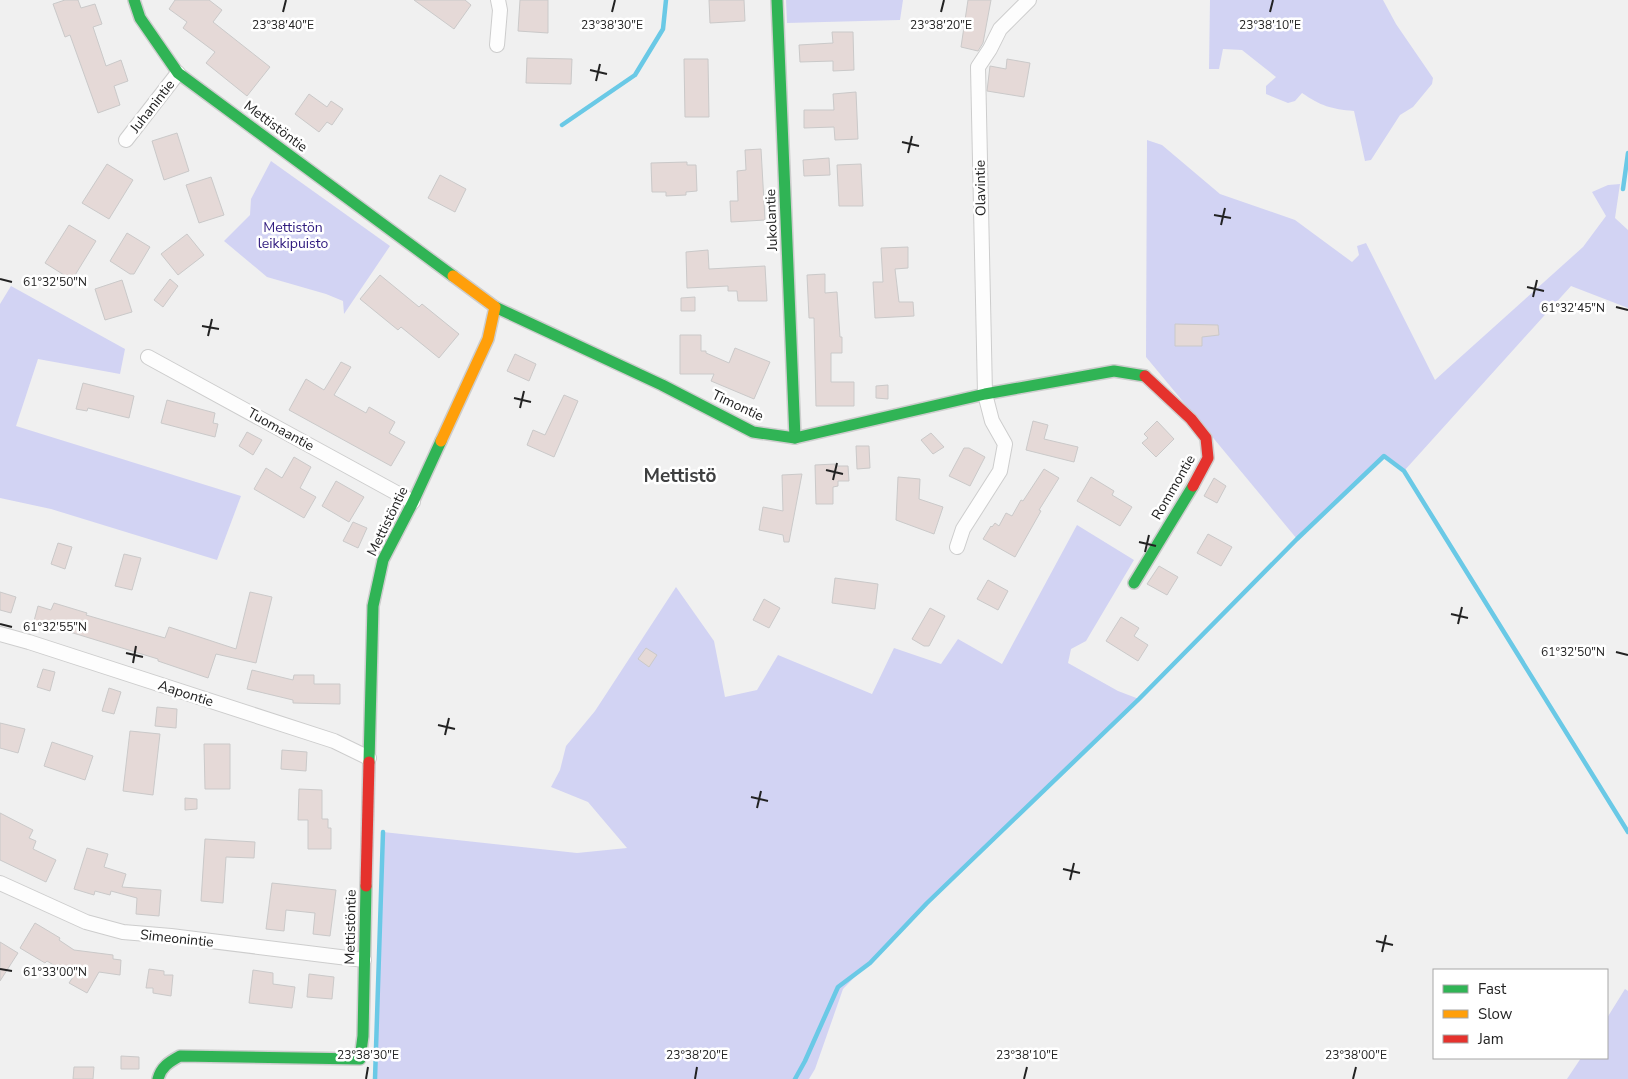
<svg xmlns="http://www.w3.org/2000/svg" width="1628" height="1079" viewBox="0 0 1628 1079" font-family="'Nunito Sans',sans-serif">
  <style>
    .green { fill: #d2d3f3 }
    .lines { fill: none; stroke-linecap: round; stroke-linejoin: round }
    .stream { stroke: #6ac9e6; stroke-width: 4.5 }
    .building { fill: #e5d9d7; stroke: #cac9c9 }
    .street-casing { stroke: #cdcdcd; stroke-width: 16 }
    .fast-casing { stroke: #cdcdcd; stroke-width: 14 }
    .slow-casing { stroke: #cdcdcd; stroke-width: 14 }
    .jam-casing { stroke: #cdcdcd; stroke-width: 14 }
    .street { stroke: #fdfdfd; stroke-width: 14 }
    .fast { stroke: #30b455; stroke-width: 11 }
    .slow { stroke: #ff9f0a; stroke-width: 11 }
    .jam { stroke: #e5322d; stroke-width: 11 }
    .ticks { fill: none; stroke: #222; stroke-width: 2 }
    .labels { text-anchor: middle; stroke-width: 5; stroke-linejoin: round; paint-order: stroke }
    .street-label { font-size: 14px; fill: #222; stroke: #fff }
    .park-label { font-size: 14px; fill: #2f1a7e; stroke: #fff }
    .district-label { font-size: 19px; font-weight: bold; fill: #3f4041; stroke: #fff }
    .ticks-label { font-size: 12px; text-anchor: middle; fill: #222; stroke: #fff; stroke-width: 5; stroke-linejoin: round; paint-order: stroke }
  </style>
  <rect width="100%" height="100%" fill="#f0f0f0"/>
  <g class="green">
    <polygon points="786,0 903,0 900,20 787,23"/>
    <path d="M1210,0H1383L1396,24L1433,78L1432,84L1413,107L1400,115L1371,160L1365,161L1354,111C1331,109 1321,106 1302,93L1295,101L1288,103L1266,94V86L1276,77L1242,50L1223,49L1219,69H1209Z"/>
    <polygon points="1147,140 1162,145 1220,194 1295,220 1352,262 1359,255 1357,246 1366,243 1435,380 1583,247 1606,216 1592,192 1608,185 1620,184 1615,218 1628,230 1628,308 1571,286 1404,471 1384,456 1297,539 1146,357"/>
    <polygon points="271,161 390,246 344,314 343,301 326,294 267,277 224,241 250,215 251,199"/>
    <polygon points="11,286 125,349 120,374 38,359 16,426 241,496 217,560 51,509 0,498 0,304"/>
    <polygon points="1077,525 1134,560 1086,641 1071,649 1068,663 1118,691 1139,699 927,903 843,989 815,1069 809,1079 375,1079 383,832 577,853 627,848 588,802 551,787 560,770 566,746 595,711 676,587 714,641 725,697 757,690 778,655 872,694 894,648 941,664 958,639 1002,664"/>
    <polygon points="1625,989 1628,991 1628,1079 1567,1079 1581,1058 1607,1058 1607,1018"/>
  </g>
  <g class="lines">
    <g class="stream">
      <polyline points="562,125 635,75 663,29 666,0"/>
      <polyline points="1623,189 1628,153"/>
      <polyline points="375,1079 383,832"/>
      <polyline points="795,1079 805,1061 838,987 870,963 927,903 1139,699 1297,539 1384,456 1404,471 1628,832"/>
    </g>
  </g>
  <g class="building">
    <polygon points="65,0 78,0 81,8 95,4 102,24 93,27 106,66 121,60 128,81 114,86 120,105 98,113 70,35 65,37 53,4"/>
    <polygon points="175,0 209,0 222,10 213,22 270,67 247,96 206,63 215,52 183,28 187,22 169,9"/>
    <polygon points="414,0 465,0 471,5 454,29"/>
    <polygon points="520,0 548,0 548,33 518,31"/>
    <polygon points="709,0 744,0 745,21 710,23"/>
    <polygon points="968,0 991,0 983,43 978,51 961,47"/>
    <polygon points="832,32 853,32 854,70 833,71 833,61 800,62 799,45 833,43"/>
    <polygon points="527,58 572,59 571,84 526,83"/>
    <polygon points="684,59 708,59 709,117 685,117"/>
    <polygon points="1007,59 1030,63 1024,97 987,91 990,66 1006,69"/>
    <polygon points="856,92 858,139 835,140 834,127 804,128 804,110 834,110 833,94"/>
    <polygon points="309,94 327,107 331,101 343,109 332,125 327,122 319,132 295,114"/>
    <polygon points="177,133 189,171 164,180 152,141"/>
    <polygon points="761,149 765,220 731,222 730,201 738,201 737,171 746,170 745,150"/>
    <polygon points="829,158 830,175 804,176 803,160"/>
    <polygon points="687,162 687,165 696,165 697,191 686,192 686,195 666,196 666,192 652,192 651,163"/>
    <polygon points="107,164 133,180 109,219 82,203"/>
    <polygon points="861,164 863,206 839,206 837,165"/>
    <polygon points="440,175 466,189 455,212 428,198"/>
    <polygon points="211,177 224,215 199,223 186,185"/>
    <polygon points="69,225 96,241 72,280 45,263"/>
    <polygon points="127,233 150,247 134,274 130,274 110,261"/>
    <polygon points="187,234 204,255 178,275 161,254"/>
    <polygon points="908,247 908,268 895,269 899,302 913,302 914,316 875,318 873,282 883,282 881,248"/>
    <polygon points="708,250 709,269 765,266 767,301 738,301 737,291 728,291 728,286 687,288 686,252"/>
    <polygon points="825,274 825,293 837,292 840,337 842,337 842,353 831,353 831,382 854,382 854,406 816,406 814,318 809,318 807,275"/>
    <polygon points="380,275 419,307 422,304 459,334 439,358 401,327 398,330 360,299"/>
    <polygon points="170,279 178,286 163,307 154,300"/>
    <polygon points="122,280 132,312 105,320 95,289"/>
    <polygon points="695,297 695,311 681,311 681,298"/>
    <polygon points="1175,324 1218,325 1219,335 1202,337 1202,346 1175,346"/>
    <polygon points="680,335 701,335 701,351 706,351 706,353 729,363 735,348 770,362 754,399 711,381 714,374 680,374"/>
    <polygon points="515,354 536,364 529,381 507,371"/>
    <polygon points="341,362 351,367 334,395 366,413 369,407 395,422 389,433 405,442 391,466 289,410 306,379 324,390"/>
    <polygon points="83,383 134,396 129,418 88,408 87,411 76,409"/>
    <polygon points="888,385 888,399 876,398 876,386"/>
    <polygon points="564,395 578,401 554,457 527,445 533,430 545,435"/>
    <polygon points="167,400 215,413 213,423 218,424 215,437 161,423"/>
    <polygon points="1033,421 1048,425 1044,439 1078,447 1074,462 1026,450"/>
    <polygon points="1157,421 1174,439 1156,457 1142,443 1148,438 1144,434"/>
    <polygon points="247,432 262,440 253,455 239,446"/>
    <polygon points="931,433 944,447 933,454 921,440"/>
    <polygon points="856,446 869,446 870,468 857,469"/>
    <polygon points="964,448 969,448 985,457 970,486 949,476"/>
    <polygon points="294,457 311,467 300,488 316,497 304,518 254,489 266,468 282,478"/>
    <polygon points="835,464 835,466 848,466 849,481 838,481 838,486 833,487 833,504 816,504 815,465"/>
    <polygon points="1044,469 1059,478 1039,510 1041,511 1015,557 983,539 991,526 992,527 995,523 999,526 1006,513 1012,516 1021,500 1023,501"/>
    <polygon points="802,474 789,542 784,542 783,535 759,530 763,507 783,511 782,475"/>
    <polygon points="898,477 920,479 919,499 943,507 934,534 896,520"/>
    <polygon points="1091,477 1114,491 1112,495 1132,507 1120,526 1077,501"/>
    <polygon points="1214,478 1226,486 1217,503 1204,496"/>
    <polygon points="336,481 364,497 349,522 322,506"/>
    <polygon points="353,522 367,528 358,548 343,541"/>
    <polygon points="1208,534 1232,547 1221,566 1197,553"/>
    <polygon points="58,543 72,547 65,569 51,564"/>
    <polygon points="124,554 141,558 132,590 115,586"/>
    <polygon points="1159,566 1178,577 1167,595 1147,584"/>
    <polygon points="835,578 878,584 875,609 832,603"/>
    <polygon points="988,580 1008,591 998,610 977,599"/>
    <polygon points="0,592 16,597 11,613 0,610"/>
    <polygon points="250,592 272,597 256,663 216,654 208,678 158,661 158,659 34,621 38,606 51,610 54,603 87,613 86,615 165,638 169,627 236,649"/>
    <polygon points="764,599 780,608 769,628 753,620"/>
    <polygon points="930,608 945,616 929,646 924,646 912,639"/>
    <polygon points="1121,617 1139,628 1134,636 1148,645 1138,661 1106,641"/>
    <polygon points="646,648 657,655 649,667 638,659"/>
    <polygon points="43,669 55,672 50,691 37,687"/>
    <polygon points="252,670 293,680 294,675 314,675 314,684 340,684 340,704 293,703 293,700 247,689"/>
    <polygon points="109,688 121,692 114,714 102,711"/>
    <polygon points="157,707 177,709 176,728 155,726"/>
    <polygon points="0,723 25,729 18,753 0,748"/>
    <polygon points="130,731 160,734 153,795 123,791"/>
    <polygon points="52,742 93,756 85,780 44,766"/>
    <polygon points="204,744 230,744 230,789 205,789"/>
    <polygon points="282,750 307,752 306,771 281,769"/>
    <polygon points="299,789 322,790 322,819 328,819 328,828 331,828 331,849 308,849 308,820 298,820"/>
    <polygon points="185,798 197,799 197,809 185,810"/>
    <polygon points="0,813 33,830 29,838 36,841 33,849 56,860 46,882 0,860"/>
    <polygon points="205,839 255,842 254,858 226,857 223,903 201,901"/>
    <polygon points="87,848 108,854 104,867 126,874 122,887 161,890 159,916 136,914 137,898 111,891 110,895 95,891 94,895 74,889"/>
    <polygon points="272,883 336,890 330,936 313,934 315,913 286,910 284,931 266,929"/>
    <polygon points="35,923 60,938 59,940 74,950 113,955 113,959 121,960 120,975 99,972 87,993 69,983 73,977 47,961 45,963 20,948"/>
    <polygon points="0,942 18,953 0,981"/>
    <polygon points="149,969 164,971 164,975 173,975 171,996 153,993 153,988 146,988"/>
    <polygon points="253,970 273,973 273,984 295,987 292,1008 249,1003"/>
    <polygon points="309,974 334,977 332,999 307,997"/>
    <polygon points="121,1056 139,1057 139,1069 121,1069"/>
    <polygon points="74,1067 94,1067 93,1079 73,1079"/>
  </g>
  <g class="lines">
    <g class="street-casing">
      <g id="street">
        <polyline points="497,45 500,10 498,0"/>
        <polyline points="126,140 178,73"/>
        <polyline points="148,357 413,502"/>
        <polyline points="957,547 963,529 1000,471 1005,444 992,421 985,394 978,67 990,49 1000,29 1029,0"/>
        <polyline points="0,634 29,642 334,741 369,758"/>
        <polyline points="0,883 86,922 123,932 171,936 364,960"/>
      </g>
    </g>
    <g class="fast-casing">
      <g id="fast">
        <polyline points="134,0 140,18 178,73 453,276"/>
        <polyline points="777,0 795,438"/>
        <polyline points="495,307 662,385 753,432 795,438 985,394 1114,371 1145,376"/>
        <polyline points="1134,583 1193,486"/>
        <polyline points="369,762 373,606 383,560 413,502 441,441"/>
        <path d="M158,1079C161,1067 169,1062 180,1056L360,1059L363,1036L366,886"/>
      </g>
    </g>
    <g class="slow-casing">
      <polyline id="slow" points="441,441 488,339 495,307 453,276"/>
    </g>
    <g class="jam-casing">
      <g id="jam">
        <polyline points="1145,376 1191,419 1206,438 1208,458 1193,486"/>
        <polyline points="366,886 369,762"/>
      </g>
    </g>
    <use href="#street" class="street"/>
    <use href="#fast" class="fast"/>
    <use href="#slow" class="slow"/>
    <use href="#jam" class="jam"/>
  </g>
  <path class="ticks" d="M283,12L286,0M612,12L615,0M941,12L944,0M1270,12L1273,0M590,70L607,74M596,81L600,64M902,142L919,146M908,153L912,136M1214,215L1231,218M1221,225L1225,208M0,279L12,282M1527,287L1544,291M1533,297L1537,280M1616,307L1628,310M202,326L219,329M208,336L212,319M514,398L531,402M520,408L524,391M826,470L843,474M833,480L837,463M1139,542L1156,546M1145,552L1149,535M1451,614L1468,618M0,624L12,627M1458,624L1462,607M1616,652L1628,655M126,653L143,657M133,663L136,646M438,725L455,729M445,735L449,718M751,797L768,801M757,808L761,791M1063,869L1080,873M1070,880L1074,863M1376,941L1393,945M1382,952L1386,935M0,969L12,971M366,1079L368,1067M695,1079L697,1067M1024,1079L1027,1067M1353,1079L1356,1067"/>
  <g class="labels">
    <g class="street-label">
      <text transform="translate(152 106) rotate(-52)" y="5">Juhanintie</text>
      <text transform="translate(276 126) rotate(37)" y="5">Mettistöntie</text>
      <text transform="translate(980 188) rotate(-91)" y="5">Olavintie</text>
      <text transform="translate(771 220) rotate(-92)" y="5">Jukolantie</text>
      <text transform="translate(738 405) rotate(25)" y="5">Timontie</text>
      <text transform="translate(281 429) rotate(29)" y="5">Tuomaantie</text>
      <text transform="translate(1173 487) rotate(-60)" y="5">Rommontie</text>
      <text transform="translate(387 521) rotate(-64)" y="5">Mettistöntie</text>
      <text transform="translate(186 693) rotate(18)" y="5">Aapontie</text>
      <text transform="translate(350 927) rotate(-89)" y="5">Mettistöntie</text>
      <text transform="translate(177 938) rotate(6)" y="5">Simeonintie</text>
    </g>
    <g class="park-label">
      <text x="293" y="232">Mettistön<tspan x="293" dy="16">leikkipuisto</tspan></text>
    </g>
    <g class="district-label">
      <text x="680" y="482">Mettistö</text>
    </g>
  </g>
  <g class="ticks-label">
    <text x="283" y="29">23°38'40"E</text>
    <text x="612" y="29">23°38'30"E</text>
    <text x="941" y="29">23°38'20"E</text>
    <text x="1270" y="29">23°38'10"E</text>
    <text x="55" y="286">61°32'50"N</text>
    <text x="1573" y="312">61°32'45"N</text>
    <text x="55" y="631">61°32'55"N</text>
    <text x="1573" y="656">61°32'50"N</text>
    <text x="55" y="976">61°33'00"N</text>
    <text x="368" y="1059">23°38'30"E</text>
    <text x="697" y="1059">23°38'20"E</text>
    <text x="1027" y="1059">23°38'10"E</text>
    <text x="1356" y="1059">23°38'00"E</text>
  </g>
  <rect x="1433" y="969" width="175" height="90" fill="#ffffff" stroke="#a7a7a7"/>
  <rect x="1443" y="985" width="25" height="8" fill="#30b455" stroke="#a7a7a7"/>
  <text x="1478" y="994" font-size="15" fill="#222222">Fast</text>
  <rect x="1443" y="1010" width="25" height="8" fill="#ff9f0a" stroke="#a7a7a7"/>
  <text x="1478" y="1019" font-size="15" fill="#222222">Slow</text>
  <rect x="1443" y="1035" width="25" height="8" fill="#e5322d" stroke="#a7a7a7"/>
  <text x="1478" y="1044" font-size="15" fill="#222222">Jam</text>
</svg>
